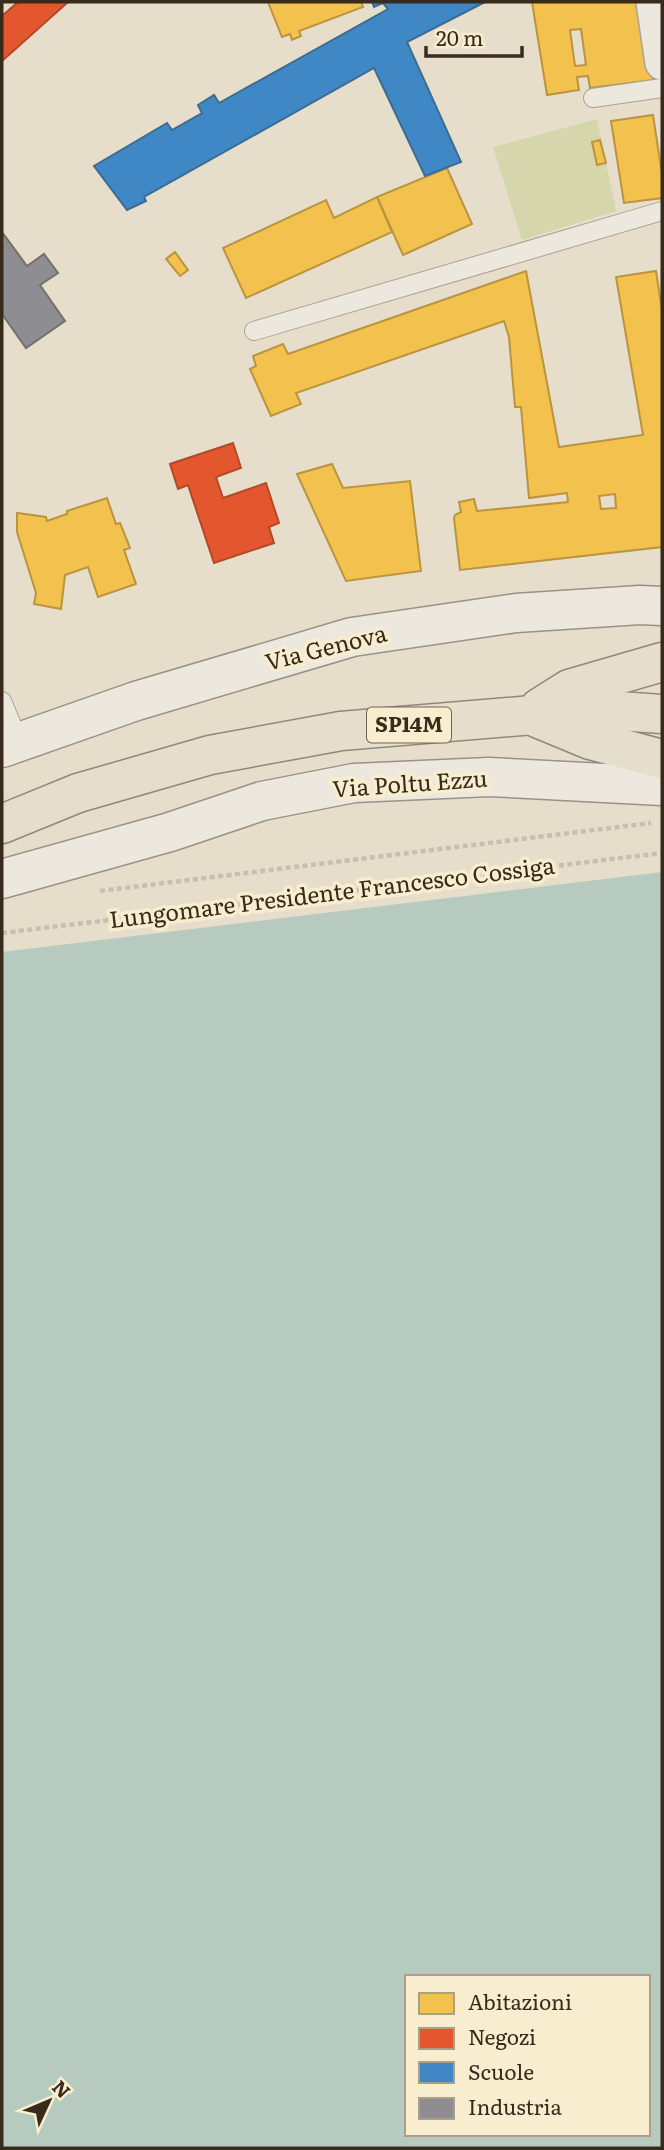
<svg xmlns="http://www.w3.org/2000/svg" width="664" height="2150" viewBox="0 0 664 2150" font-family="Literata,serif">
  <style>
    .green { fill: #d5d6ab }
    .water { fill: #b7cabf; fill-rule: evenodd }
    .homes { fill: #f2c14e; stroke: #ba943f; stroke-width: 2; fill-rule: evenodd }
    .shops { fill: #e4572e; stroke: #b14a29; stroke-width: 2 }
    .schools { fill: #3f88c5; stroke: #3d6c92; stroke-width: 2 }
    .industry { fill: #8d8d92; stroke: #74706f; stroke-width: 2 }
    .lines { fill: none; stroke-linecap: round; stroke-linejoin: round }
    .lane-casing { stroke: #aba294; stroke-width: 20 }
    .street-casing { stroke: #aba294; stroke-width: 36 }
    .secondary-casing { stroke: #9a9284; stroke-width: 41 }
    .primary-casing { stroke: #90887b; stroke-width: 41 }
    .path { stroke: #c5bfb4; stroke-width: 4.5; stroke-dasharray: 5 3.5; stroke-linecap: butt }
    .lane { stroke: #ede8dd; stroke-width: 18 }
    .street { stroke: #ede8dd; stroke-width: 33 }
    .secondary { stroke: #ede8dd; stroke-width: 38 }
    .primary { stroke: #e5decd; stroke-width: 38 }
    .labels { text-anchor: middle; stroke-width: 7; stroke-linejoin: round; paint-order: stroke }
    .shield { fill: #f8edcf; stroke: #726552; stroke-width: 2 }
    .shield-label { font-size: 21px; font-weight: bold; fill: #392b1c }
    .street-label { font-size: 23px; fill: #392b1c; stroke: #f8edcf }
  </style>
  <rect width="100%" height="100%" fill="#e6deca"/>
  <polygon class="green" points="597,119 616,211 522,240 493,147"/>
  <path class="water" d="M662,872V2148H2V952ZM407,1977H648V2134H407Z"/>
  <g class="homes">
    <polygon points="268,2 361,2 363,7 299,31 301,36 292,40 290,34 282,37"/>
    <path d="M532,2H642L654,80L590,88L588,76L577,77L579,90L547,95ZM581,29L586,65L575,66L570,30Z"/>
    <polygon points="653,115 662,174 662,198 624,203 611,121"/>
    <polygon points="600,140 606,163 597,165 592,142"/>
    <polygon points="447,168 472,224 403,255 377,197"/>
    <polygon points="377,197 392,232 246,298 223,248 326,200 334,218"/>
    <polygon points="175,252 188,270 180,276 166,259"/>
    <path d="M526,271L559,447L643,435L616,277L656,271L662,310V547L460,570L454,518L455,515L461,512L459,502L474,499L477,511L568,502L567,493L529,498L521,407H515L509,337L504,321L296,393L301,404L271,416L250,369L256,366L253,356L283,344L288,354ZM615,494L616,508L601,509L599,496Z"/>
    <polygon points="332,464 343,488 410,481 421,571 346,581 297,474"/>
    <polygon points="107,498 116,524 120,523 130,548 124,550 136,584 98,597 88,567 65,575 61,609 34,604 36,593 17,532 17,513 46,517 47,521 67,514 67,511"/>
  </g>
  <g class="shops">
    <polygon points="18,2 68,2 2,61 2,16"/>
    <polygon points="233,443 241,468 216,477 223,498 266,483 279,523 269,527 274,543 214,563 188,485 178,489 170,464"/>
  </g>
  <polygon class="schools" points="372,2 485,2 407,42 461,162 425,176 374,68 144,197 146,201 127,210 94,166 167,123 172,130 202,113 198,105 214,95 219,103 388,9 383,3 374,7"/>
  <polygon class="industry" points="2,232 27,266 44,254 58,273 40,285 65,321 26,348 2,314"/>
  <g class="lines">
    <g class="lane-casing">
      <g id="lane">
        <polyline points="593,98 662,88"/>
        <polyline points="254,331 662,211"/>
        <polyline points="2,701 19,742"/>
      </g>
    </g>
    <g class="street-casing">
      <polyline id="street" points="653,2 662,63"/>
    </g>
    <g class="secondary-casing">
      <g id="secondary">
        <polyline points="2,748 136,701 352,637 516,613 640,605 662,606"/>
        <polyline points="2,879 170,832 262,801 354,783 489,777 662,786"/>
      </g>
    </g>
    <g class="primary-casing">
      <g id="primary">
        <polyline points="539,708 569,689 662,662"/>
        <polyline points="537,718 590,740 662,759"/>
        <polyline points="2,824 78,793 210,755 341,731 581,711 618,711 662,714"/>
      </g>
    </g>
    <g class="path">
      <polyline points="100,891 651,823"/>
      <polyline points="2,933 662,853"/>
    </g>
    <use href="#lane" class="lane"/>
    <use href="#street" class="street"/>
    <use href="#secondary" class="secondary"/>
    <use href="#primary" class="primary"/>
  </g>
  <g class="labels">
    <rect class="shield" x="367" y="707.5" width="84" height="35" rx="5"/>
    <g class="shield-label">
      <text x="409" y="732">SP14M</text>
    </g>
    <g class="street-label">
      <text transform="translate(326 648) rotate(-14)" y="8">Via Genova</text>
      <text transform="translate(410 784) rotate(-4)" y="8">Via Poltu Ezzu</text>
      <text transform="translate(332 893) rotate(-7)" y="8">Lungomare Presidente Francesco Cossiga</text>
    </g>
  </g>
  <rect width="664" height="2150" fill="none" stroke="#392b1c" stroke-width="7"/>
  <rect x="405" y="1975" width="245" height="161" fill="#f8edcf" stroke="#ac9f87" stroke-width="2"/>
  <rect x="419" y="1993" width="35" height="21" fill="#f2c14e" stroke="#ac9f87" stroke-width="2"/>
  <text x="468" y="2010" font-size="21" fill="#392b1c">Abitazioni</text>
  <rect x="419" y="2028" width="35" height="21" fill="#e4572e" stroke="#ac9f87" stroke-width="2"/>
  <text x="468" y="2045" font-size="21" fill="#392b1c">Negozi</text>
  <rect x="419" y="2062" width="35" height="21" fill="#3f88c5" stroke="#ac9f87" stroke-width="2"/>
  <text x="468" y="2080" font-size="21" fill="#392b1c">Scuole</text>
  <rect x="419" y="2098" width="35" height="21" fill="#8d8d92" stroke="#ac9f87" stroke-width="2"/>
  <text x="468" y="2115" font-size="21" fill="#392b1c">Industria</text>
  <g transform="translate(49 2101) rotate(46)" stroke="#f8edcf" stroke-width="5" paint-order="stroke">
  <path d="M0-5L12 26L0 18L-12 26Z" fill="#392b1c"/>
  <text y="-10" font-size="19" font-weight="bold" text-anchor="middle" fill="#392b1c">N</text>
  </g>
  <path d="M426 46v10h96v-10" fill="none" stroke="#392b1c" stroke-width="3.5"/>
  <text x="436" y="46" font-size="21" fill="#392b1c" stroke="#f8edcf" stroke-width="5" paint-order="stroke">20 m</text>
</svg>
